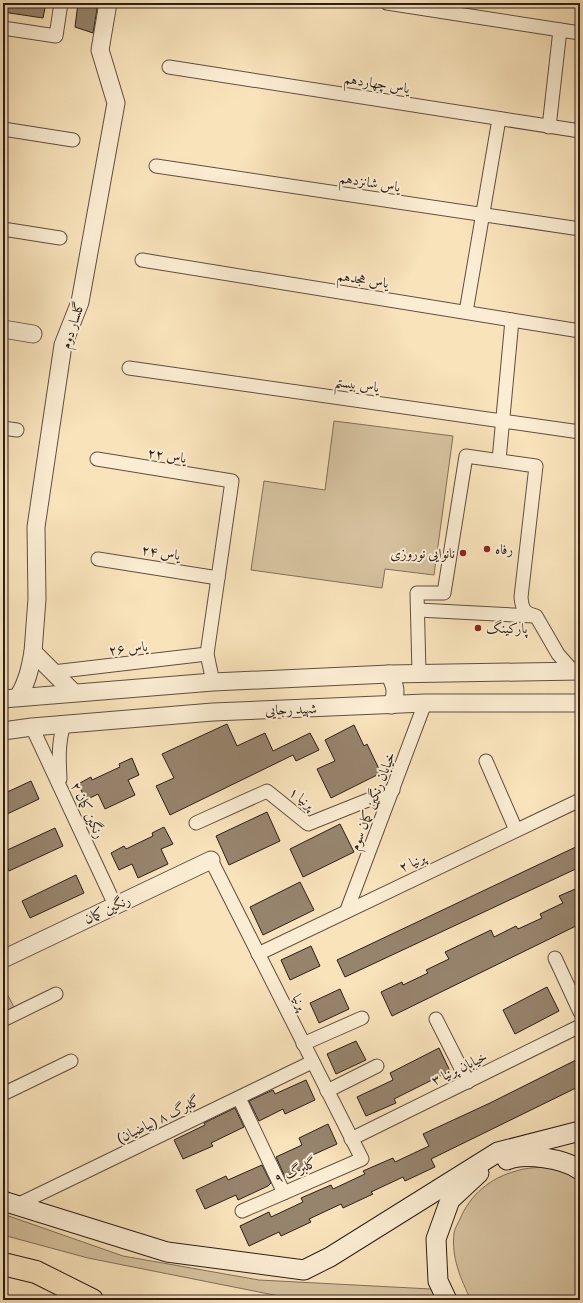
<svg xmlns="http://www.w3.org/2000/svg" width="583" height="1303" viewBox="0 0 583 1303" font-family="'IM FELL DW Pica',Amiri,serif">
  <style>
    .green { fill: #d6c29f; stroke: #81705c }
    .building { fill: #97846d; stroke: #2c1e19 }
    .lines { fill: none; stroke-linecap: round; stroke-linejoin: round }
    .minor-casing { stroke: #5f4f42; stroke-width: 15 }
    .tertiary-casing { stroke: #5f4f42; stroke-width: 19 }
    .secondary-casing { stroke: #2c1e19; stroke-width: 21 }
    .motorway-casing { stroke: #2c1e19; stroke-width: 24 }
    .minor { stroke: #fbedd3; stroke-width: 13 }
    .tertiary { stroke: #fbedd3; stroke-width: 17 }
    .secondary { stroke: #fbedd3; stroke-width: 19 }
    .motorway { stroke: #f9e3bb; stroke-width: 22 }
    .poi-dot { fill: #8f2418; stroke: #fbedd3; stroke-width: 1.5 }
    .labels { text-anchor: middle; stroke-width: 4; stroke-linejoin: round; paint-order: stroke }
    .street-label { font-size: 14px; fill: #2c1e19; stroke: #fbedd3 }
    .poi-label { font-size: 14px; fill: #2c1e19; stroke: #fbedd3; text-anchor: start }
  </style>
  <rect width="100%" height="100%" fill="#f9e3bb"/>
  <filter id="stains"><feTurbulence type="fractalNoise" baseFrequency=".005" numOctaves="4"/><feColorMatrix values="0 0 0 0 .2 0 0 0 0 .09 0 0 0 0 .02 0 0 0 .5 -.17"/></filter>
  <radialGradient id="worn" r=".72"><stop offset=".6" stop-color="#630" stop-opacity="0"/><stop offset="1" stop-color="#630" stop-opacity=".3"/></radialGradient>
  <g class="green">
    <polygon points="334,421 453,436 434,575 385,569 382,588 251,570 264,481 325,490"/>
    <polygon points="3,986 15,1009 3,1015"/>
    <path d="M543,1167L566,1171L580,1180V1300H471C461,1280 451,1257 454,1233C455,1228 458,1223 460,1219C470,1195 490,1178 516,1171C524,1168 534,1168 543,1167Z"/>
    <polygon points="3,1214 123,1256 259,1280 431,1289 436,1300 299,1300 88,1258 3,1235"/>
  </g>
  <g class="building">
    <polygon points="3,3 46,3 43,18 3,12"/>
    <polygon points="78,3 98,3 93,33 75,27"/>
    <polygon points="227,724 237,746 265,733 273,751 310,733 319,750 296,761 293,755 170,815 156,786 174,778 162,754"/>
    <polygon points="354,725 364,746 367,744 381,773 331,798 317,769 335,761 325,740"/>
    <polygon points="132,758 139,775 128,780 135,795 105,809 98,794 86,800 78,784 91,777 92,780 120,767 119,764"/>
    <polygon points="31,781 39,799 3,816 3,794"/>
    <polygon points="267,812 280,841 229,865 216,836"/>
    <polygon points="340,824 354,852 303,877 290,849"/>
    <polygon points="164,827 173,844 161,849 168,864 138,878 132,864 119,870 111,853 124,846 126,849 153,836 152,833"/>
    <polygon points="55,828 63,846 9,871 3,858 3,852"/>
    <polygon points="580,845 580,867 345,977 337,960"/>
    <polygon points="76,875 84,893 30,918 22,901"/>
    <polygon points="300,882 314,910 263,935 250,907"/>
    <polygon points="580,887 580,924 392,1016 381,992 402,982 403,985 428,973 426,970 449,959 445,952 491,930 494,937 516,926 518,929 542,918 540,914 563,903 559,896"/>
    <polygon points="311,946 320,966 290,980 281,960"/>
    <polygon points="547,987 559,1011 515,1034 503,1010"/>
    <polygon points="340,989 349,1009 319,1023 310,1003"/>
    <polygon points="356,1041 366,1060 336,1074 327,1054"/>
    <polygon points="439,1048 450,1071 394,1099 396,1103 366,1116 357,1097 393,1080 390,1073"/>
    <polygon points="580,1058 580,1086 431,1159 435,1167 405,1181 403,1177 371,1192 373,1194 343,1208 341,1204 309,1219 311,1222 281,1236 279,1232 249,1246 240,1226 269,1212 271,1217 303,1202 301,1198 331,1185 333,1189 365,1174 363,1171 393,1158 395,1162 429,1146 423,1134 490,1103"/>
    <polygon points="306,1080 315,1100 285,1114 283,1109 259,1121 249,1101 273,1090 275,1094"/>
    <polygon points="235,1108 244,1127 211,1143 213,1146 183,1159 174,1140 205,1125 204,1123"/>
    <polygon points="328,1124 337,1144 306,1158 309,1166 285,1177 276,1157 302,1145 299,1138"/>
    <polygon points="262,1165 271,1183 268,1186 238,1200 236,1195 205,1209 196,1190 226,1176 228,1180"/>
  </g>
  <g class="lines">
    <g class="minor-casing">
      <g id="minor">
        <polyline points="387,3 580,33"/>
        <polyline points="3,28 56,36 61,3"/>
        <polyline points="169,67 580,131"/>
        <polyline points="549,127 560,30"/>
        <polyline points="3,129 73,140"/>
        <polyline points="156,166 580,229"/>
        <polyline points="3,229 60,238"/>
        <polyline points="142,260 580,331"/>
        <polyline points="466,312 499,119"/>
        <polyline points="129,368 580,432"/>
        <polyline points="3,428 17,430"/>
        <polyline points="97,459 232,481 207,654 213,682"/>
        <polyline points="499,460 512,320"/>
        <polyline points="98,559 218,578"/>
        <polyline points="418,610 534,616"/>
        <polyline points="53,672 207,654"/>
        <path d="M419,673L417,593H444L466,456L536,466L521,597C522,609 524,613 536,616L558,654L573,671"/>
        <polyline points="32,727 115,905"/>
        <polyline points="486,761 516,830"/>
        <path d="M60,779C59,760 58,743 64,724"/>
        <polyline points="196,823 267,791 308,824 393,790"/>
        <polyline points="211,860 362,1159 242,1211"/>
        <polyline points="347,910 425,703"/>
        <polyline points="258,954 580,800"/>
        <polyline points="555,958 580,1012"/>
        <polyline points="436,1019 468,1082"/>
        <polyline points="3,1020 56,994"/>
        <polyline points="303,1044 362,1018"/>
        <polyline points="327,1091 377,1066"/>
        <polyline points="3,1094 71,1061"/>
        <polyline points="239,1098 284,1193"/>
        <polyline points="351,1139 580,1026"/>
        <polyline points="17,1205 312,1062"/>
      </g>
    </g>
    <g class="tertiary-casing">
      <g id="tertiary">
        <polyline points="3,329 33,334"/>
        <polyline points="33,652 37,599 36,527 63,345 80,302 116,103 100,50 108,3"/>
        <path d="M389,674C395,685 398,693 391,705"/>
        <path d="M18,697C27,683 30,669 33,652L73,692"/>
        <polyline points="3,699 213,682 389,674 580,671"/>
        <polyline points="3,731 32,727 213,712 425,703 580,703"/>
        <polyline points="3,959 211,860"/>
      </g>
    </g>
    <g class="secondary-casing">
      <g id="secondary">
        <path d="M507,1160C524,1152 565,1159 580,1170"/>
        <polyline points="3,1201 167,1252 304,1270 330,1257 498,1152 580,1131"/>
        <polyline points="447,1300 438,1281 436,1239 450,1200 479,1173"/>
      </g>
    </g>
    <g class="motorway-casing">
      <polyline id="motorway" points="3,1264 36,1272 92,1300"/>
    </g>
    <use href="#minor" class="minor"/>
    <use href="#tertiary" class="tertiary"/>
    <use href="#secondary" class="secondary"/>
    <use href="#motorway" class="motorway"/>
  </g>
  <g class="poi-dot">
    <circle cx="487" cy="549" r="4"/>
    <circle cx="463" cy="553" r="4"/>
    <circle cx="478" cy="628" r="4"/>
  </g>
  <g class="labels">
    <g class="street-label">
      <text transform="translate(377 83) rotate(9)" y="5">یاس چهاردهم</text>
      <text transform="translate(370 182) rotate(9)" y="5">یاس شانزدهم</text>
      <text transform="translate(363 279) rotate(9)" y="5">یاس هجدهم</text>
      <text transform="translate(72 325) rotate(-72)" y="5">گلسار دوم</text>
      <text transform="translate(357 384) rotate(8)" y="5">یاس بیستم</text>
      <text transform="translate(167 455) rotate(9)" y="5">یاس ۲۲</text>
      <text transform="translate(161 552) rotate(9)" y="5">یاس ۲۴</text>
      <text transform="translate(128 648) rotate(-7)" y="5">یاس ۲۶</text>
      <text transform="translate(291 709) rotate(-2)" y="5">شهید رجایی</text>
      <text transform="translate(302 798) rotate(37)" y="5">پرنیا ۱</text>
      <text transform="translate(372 801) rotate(-69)" y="5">خیابان رنگین کمان سوم</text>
      <text transform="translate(88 810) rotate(65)" y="5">رنگین کمان ۲</text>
      <text transform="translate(412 862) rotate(-25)" y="5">پرنیا ۲</text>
      <text transform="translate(107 909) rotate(-25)" y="5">رنگین کمان</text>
      <text transform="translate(300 1002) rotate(64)" y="5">پرنیا</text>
      <text transform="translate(459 1068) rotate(-26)" y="5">خیابان پرنیا ۳</text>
      <text transform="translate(158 1119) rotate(-26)" y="5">گلبرگ ۸ (بیاضیان)</text>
      <text transform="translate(295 1170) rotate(-23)" y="5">گلبرگ ۹</text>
    </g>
    <g class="poi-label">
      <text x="495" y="554">رفاه</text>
      <text x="455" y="558" text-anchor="end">نانوایی نوروزی</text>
      <text x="486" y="633">پارکینگ</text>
    </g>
  </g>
  <rect width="583" height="1303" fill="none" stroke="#f9e3bb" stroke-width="16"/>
  <rect x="4" y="4" width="575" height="1295" fill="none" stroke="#2c1e19" stroke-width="2"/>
  <rect x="8" y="8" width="567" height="1287" fill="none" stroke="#2c1e19"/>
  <rect width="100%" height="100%" filter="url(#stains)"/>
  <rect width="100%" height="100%" fill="url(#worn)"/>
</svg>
